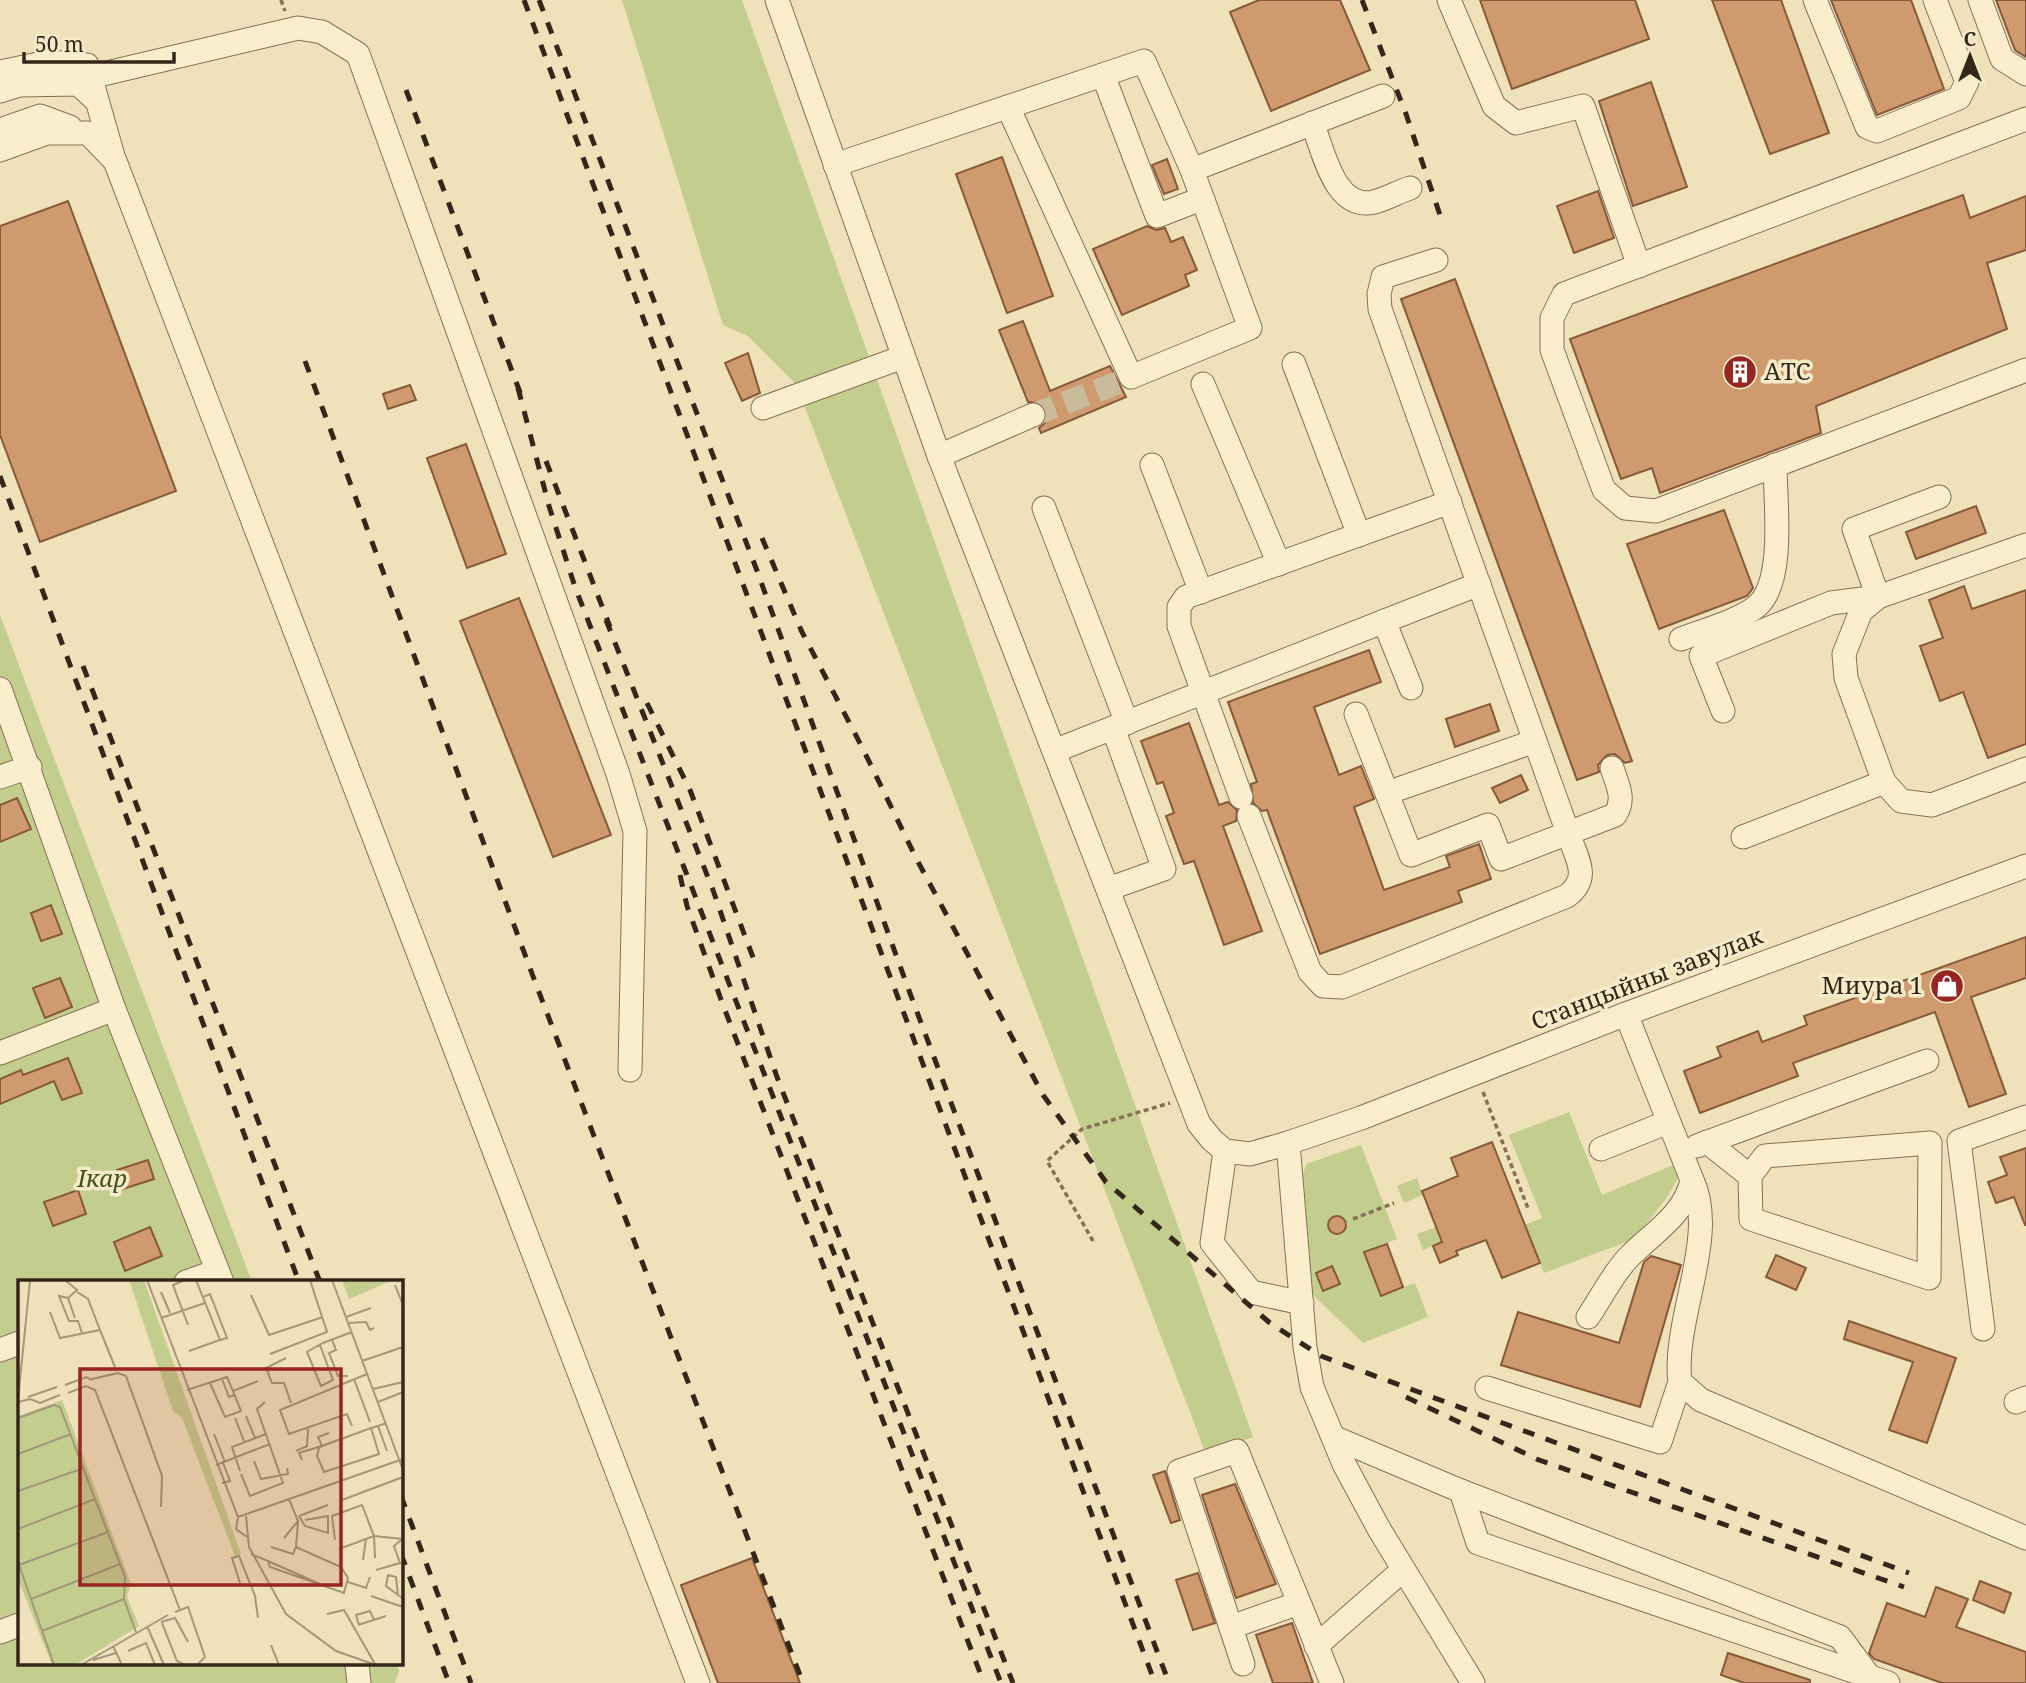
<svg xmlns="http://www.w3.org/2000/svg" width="2026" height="1683" viewBox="0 0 2026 1683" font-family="'Noto Serif',serif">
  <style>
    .green { fill: #c3cd8e }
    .building { fill: #cf9a6d; stroke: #865a39; stroke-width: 2 }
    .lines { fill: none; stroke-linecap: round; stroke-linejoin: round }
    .minor-tunnel { stroke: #cabc9a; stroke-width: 23; stroke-dasharray: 23 11; stroke-linecap: butt }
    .minor-casing { stroke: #867054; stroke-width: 25 }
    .path { stroke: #867054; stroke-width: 3.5; stroke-dasharray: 5 3.5; stroke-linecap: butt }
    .minor { stroke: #faeecd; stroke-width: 23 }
    .rail { stroke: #34271a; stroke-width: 5; stroke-dasharray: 12 12; stroke-linecap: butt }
    .labels { text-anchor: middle; stroke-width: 7; stroke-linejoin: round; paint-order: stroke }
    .poi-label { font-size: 24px; fill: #34271a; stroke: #f6ebc9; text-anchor: start }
    .street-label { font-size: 24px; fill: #34271a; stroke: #f6ebc9 }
    .park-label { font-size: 24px; font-style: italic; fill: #43521f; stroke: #f6ebc9 }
    .inset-road { fill: none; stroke: #a4977a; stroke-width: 2 }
    .view { fill: #972521; fill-opacity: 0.15; stroke: #972521; stroke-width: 3.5 }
    .inset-edge { fill: none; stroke: #34271a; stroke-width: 3.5 }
  </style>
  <rect width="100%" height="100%" fill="#efe1ba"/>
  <g class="green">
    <polygon points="622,0 742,0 1253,1437 1206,1454 796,384 748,336 723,325"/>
    <polygon points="0,615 252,1282 19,1282 19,1664 396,1664 399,1671 395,1683 0,1683"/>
    <polygon points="1569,1112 1602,1195 1690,1158 1666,1199 1634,1239 1544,1273 1524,1225 1542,1218 1509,1135"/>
    <polygon points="1361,1145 1397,1239 1365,1252 1382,1295 1415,1283 1428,1317 1363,1343 1310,1292 1302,1178 1306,1164"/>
    <polygon points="1417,1178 1423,1195 1404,1203 1397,1186"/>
    <polygon points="1436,1227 1442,1242 1423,1250 1417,1234"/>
  </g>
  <g class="building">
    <polygon points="1259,0 1340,0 1370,70 1271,111 1230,12"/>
    <polygon points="1480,0 1635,0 1649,39 1512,89"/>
    <polygon points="1712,0 1781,0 1829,133 1770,154"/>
    <polygon points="1831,0 1911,0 1944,89 1877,115"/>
    <polygon points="1996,0 2026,0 2026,57 2015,50"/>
    <polygon points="1651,82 1687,187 1633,206 1599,101"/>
    <polygon points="1002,157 1053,296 1007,313 956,174"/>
    <polygon points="1167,159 1178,189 1164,194 1152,165"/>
    <polygon points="1598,191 1614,238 1574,253 1557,206"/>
    <polygon points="1963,195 1970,218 2026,196 2026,250 1987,263 2007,329 1816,406 1821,433 1660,493 1652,468 1621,479 1570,339"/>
    <polygon points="68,201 176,491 40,542 0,435 0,226"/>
    <polygon points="1147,226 1156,230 1165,228 1171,242 1183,237 1197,270 1185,275 1189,286 1122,315 1093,249"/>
    <polygon points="1455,279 1632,761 1625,763 1615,754 1607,755 1598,765 1599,772 1577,780 1401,299"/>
    <polygon points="1023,321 1050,391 1110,366 1126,397 1041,433 1039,428 1045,423 1046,410 1041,403 1028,402 999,330"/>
    <polygon points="748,353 760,393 742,401 725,363"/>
    <polygon points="410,385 416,400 388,409 383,394"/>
    <polygon points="466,444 506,554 467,568 427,458"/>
    <polygon points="1976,506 1986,533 1916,559 1906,532"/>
    <polygon points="1724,510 1753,588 1747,596 1659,629 1627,544"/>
    <polygon points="1964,586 1972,609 2026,590 2026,744 1988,758 1963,692 1940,701 1920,646 1943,638 1929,600"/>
    <polygon points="519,598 611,835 553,857 460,621"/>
    <polygon points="1369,650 1381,682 1314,707 1339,775 1361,766 1374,799 1354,807 1384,890 1450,867 1446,856 1479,844 1491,879 1458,891 1462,902 1320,954 1267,810 1262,811 1253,803 1251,784 1257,782 1228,702"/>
    <polygon points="1490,704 1499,731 1455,747 1446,719"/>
    <polygon points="1189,723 1219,805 1228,802 1237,810 1236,821 1223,826 1262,931 1224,945 1194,861 1184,864 1166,816 1174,813 1163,782 1157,784 1141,741"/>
    <polygon points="1521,775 1528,790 1500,803 1492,788"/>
    <polygon points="17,798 31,829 0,842 0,805"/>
    <polygon points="51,905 62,934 41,941 31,913"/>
    <polygon points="2026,937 2026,978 1971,997 2006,1094 1969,1107 1935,1012 1793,1063 1798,1076 1700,1113 1684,1071 1721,1057 1717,1047 1758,1031 1762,1042 1807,1025 1804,1016"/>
    <polygon points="60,978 72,1007 45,1018 33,988"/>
    <polygon points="68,1058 82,1093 62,1100 54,1081 0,1104 0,1079 21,1070 23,1075"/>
    <polygon points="1492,1142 1540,1263 1502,1278 1486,1240 1456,1251 1458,1255 1440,1263 1433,1246 1442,1242 1422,1191 1458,1176 1451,1158"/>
    <polygon points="2026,1148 2026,1225 2025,1225 2014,1197 1996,1203 1988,1182 2007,1175 2000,1157"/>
    <polygon points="148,1160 154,1179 123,1189 117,1170"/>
    <polygon points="78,1190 86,1214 53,1226 44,1202"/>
    <circle cx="1337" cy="1225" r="9"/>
    <polygon points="150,1227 162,1256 125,1271 114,1242"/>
    <polygon points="1387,1244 1403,1287 1381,1296 1364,1252"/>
    <polygon points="1776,1255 1806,1268 1796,1290 1766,1277"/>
    <polygon points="1651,1256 1681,1265 1640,1407 1501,1365 1518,1312 1619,1343 1644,1262"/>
    <polygon points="1332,1266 1340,1284 1323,1291 1316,1273"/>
    <polygon points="1849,1321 1956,1358 1927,1443 1889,1430 1913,1362 1844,1339"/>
    <polygon points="1165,1471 1180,1520 1171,1523 1153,1475"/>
    <polygon points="1235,1484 1276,1584 1236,1598 1202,1495"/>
    <polygon points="752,1558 800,1683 718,1683 681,1585"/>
    <polygon points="1198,1573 1215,1623 1193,1630 1176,1580"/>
    <polygon points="1980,1581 2011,1593 2004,1613 1973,1600"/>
    <polygon points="1936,1587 1968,1599 1956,1627 2026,1652 2026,1683 1942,1683 1874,1659 1869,1653 1887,1603 1925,1617"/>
    <polygon points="1292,1623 1313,1683 1273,1683 1256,1635"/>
    <polygon points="1728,1653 1810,1680 1810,1683 1744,1683 1721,1675"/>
  </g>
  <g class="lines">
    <polyline class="minor-tunnel" points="1033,415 1120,382"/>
    <g class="minor-casing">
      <g id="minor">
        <polyline points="777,0 939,456 1199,1124 1212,1140 1225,1151 1250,1154 1288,1143 1361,1118 1626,1014 2026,866"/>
        <polyline points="1449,0 1494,106 1516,123 1583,106 1639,266"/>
        <polyline points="1815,0 1867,127 1877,131 1959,98 1967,82 1935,0"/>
        <polyline points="1980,0 2002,59 2026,74"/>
        <polyline points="0,72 48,62 87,65 113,156"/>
        <polyline points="1103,75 1157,216 1201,199"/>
        <polyline points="90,77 298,28 322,32 358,54 618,774 635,831 630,1070"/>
        <polyline points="0,91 19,85 78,84 97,101"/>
        <polyline points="1008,107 1131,377 1250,328 1192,170 1383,96"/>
        <polyline points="2026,119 1564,294 1552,318 1552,350 1604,490 1625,508 1656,511 2026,370"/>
        <path d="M1312,123C1324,151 1334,211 1374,202C1386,199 1398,192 1410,188"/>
        <polyline points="0,130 40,116 70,127"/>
        <polyline points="0,150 47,133 88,133 115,161 698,1683"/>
        <polyline points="835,165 1144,61 1192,170"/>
        <polyline points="1294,364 1359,535"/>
        <polyline points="1203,384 1279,564"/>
        <polyline points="763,408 903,357"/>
        <polyline points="939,456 1033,415"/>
        <polyline points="1152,465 1201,592"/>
        <polyline points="1044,508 1127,723"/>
        <polyline points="2026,545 1878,597 1861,611 1844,654 1846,678 1884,782 1901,801 1932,805 2026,769"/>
        <polyline points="1384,621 1411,688"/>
        <path d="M1681,639C1704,630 1736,622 1756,607C1786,583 1775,501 1775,465"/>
        <polyline points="0,689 114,1009"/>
        <polyline points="1723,711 1701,656 1831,603 1878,597 1854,529 1939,497"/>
        <path d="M1356,714L1411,855L1488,825L1501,859L1615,815C1626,799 1617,784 1612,768"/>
        <polyline points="1054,751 1479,584"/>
        <polyline points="0,777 30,767"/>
        <polyline points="1387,793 1535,741"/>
        <polyline points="1241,797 1179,626 1179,607 1186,597 1450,502"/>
        <path d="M1249,816L1310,972L1323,986L1342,987L1567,896C1592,877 1576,858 1568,833L1380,309L1379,294L1383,277L1436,260"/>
        <polyline points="1743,837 1884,782"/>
        <polyline points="1108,889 1164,869 1113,728"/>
        <polyline points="0,1053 114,1009 222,1282"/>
        <polyline points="1707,1142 1750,1176 1751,1219 1929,1278 1930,1143 1765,1156 1750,1176"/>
        <polyline points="1288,1143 1305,1347 1312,1387 1344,1464 1379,1529 1473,1683"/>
        <polyline points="1697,1146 1927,1061"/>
        <polyline points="1601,1149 1668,1122"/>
        <polyline points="1225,1151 1212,1243 1251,1292 1302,1303"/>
        <path d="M1692,1180C1719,1236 1672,1321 1680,1382L1701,1400L2026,1538"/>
        <polyline points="186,1282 217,1271"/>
        <path d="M1588,1317C1601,1298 1612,1275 1628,1258C1651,1234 1685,1215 1692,1180L1626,1014"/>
        <polyline points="1983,1329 1959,1141 2026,1117"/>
        <polyline points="0,1350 19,1343"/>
        <polyline points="1487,1388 1660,1442 1680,1382"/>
        <polyline points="2016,1402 2026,1398"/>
        <polyline points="1333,1437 1461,1491 1478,1543 1888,1683"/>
        <polyline points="1461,1491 1840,1637 1869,1676"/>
        <polyline points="1231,1627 1299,1603"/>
        <polyline points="0,1632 19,1625"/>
        <polyline points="1316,1646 1403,1570"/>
        <polyline points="357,1664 359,1683"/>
        <polyline points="1243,1664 1179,1471 1237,1451 1332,1683"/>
      </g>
    </g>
    <g class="path">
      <polyline points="281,0 285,11"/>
      <polyline points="1483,1092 1529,1211"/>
      <polyline points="1353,1219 1394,1203"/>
      <polyline points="1093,1241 1047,1161 1082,1129 1170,1103"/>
    </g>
    <use href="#minor" class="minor"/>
    <g class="rail">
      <polyline points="524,0 1155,1683"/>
      <polyline points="539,0 756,568 908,988 1169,1683"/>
      <polyline points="1362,0 1406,114 1442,221"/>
      <polyline points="406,90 521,395"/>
      <polyline points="305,361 534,979 803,1683"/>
      <polyline points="518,388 549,506 575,587 1001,1683"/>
      <polyline points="546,461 610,627"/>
      <polyline points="0,476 299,1282"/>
      <polyline points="762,538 801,630 863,749 916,858 1043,1095 1106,1182 1270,1323 1321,1356 1909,1573"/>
      <polyline points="606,620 713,890 777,1077 1013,1683"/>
      <polyline points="83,666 320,1282"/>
      <polyline points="647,703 690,790 754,960"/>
      <polyline points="680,875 687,906 723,1005 984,1683"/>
      <polyline points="1406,1397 1539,1460 1904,1587"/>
      <polyline points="401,1496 471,1683"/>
      <polyline points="401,1554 449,1683"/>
    </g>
  </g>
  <defs>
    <g id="building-disc" transform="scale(1.75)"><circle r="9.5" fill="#972521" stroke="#f6ebc9"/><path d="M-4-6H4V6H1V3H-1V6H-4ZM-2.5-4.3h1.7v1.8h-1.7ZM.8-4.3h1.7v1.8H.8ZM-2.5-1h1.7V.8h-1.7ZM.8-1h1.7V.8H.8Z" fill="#fff"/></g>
    <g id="shop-disc" transform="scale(1.75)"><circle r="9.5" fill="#972521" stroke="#f6ebc9"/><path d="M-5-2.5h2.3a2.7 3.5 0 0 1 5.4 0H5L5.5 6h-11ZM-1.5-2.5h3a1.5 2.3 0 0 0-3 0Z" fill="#fff"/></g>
  </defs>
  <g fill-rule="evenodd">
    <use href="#building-disc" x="1740" y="372"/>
    <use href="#shop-disc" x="1947" y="986"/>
  </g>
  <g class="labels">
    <g class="poi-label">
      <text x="1764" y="380">АТС</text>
      <text x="1923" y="994" text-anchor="end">Миура 1</text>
    </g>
    <g class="street-label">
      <text transform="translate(1647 979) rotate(-21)" y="8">Станцыйны завулак</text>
    </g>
    <g class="park-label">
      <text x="102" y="1187">Ікар</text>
    </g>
  </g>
  <g transform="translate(18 1280)">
    <rect width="385" height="385" fill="#efe1ba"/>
    <path d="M111,0H126L223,274L217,276L164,138L155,131ZM324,0H375L331,19ZM44,120L113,304L109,317L121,346L57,385H34L0,299V136Z" fill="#c3cd8e"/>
    <path class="inset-road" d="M47,0L59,10L50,18L57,38M129,0L220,237L385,179M167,0L155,5L170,45M314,0L385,190M377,5L385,25M59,12L70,19L82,50M143,12L152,33M233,15L251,55L305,37M185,17L192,14L209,58L202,60M50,18L41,16L51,41H60L64,53M32,32L42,58L82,50L97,87M328,37L353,28M143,38L187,23M330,43L348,42L352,50L356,48M314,60L318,70L311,73L320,96H330M302,65L315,100L303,106L289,72L305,63L334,52M171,71L202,60L178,0M252,74L309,52L292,0M268,78L248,88L254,103H266L273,123M344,81L385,67M74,99L100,93L108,96L144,196L143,227M204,99L211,117L216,115M336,99L352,142M192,103L207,137L223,131L215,111L240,101M47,105L68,97L74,100M355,109L385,102M169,110L209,97L215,111M50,113L68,106L77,110L162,330M10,117L39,107M0,120L12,0M0,122L12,119L22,123L42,115M360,122L385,112M228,136L237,158M0,138L36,125L42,127L77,219M217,138L226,161M334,146L329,134L271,154L262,130L349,94M360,146L369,171M353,148L361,174L306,192L299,176L301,168L304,166L353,148L363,145L368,143M196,154L207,182M278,171L289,166L290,149M0,174L53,154M284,180L281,173L304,166L300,157L311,153M236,181L243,199L270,194L269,188M198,185L252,164M222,191L214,167L248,154M223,194L232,216L265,203L239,129L247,122M204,203L212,201L205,183M0,211L66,188M324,220L385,197M228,236L231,267L268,334L318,371L358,385M281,236L287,246L310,253V236L287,240M281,236L310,225M220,237L218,249L229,257M0,249L77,219L107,297L106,319L118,352M266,258L280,241L271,219M317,260L314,236L344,225L356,256L385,259M253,267L275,274L278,267M321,269L356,256L357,278M233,274L250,281L252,287L326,313L330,298L323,287L278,267L280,241M345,280L348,259M250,281L302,304M0,282L36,385M1,285L90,252M358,290L382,283L376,266L383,260M330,302L348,308L352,297M222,303L214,278L221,276L237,316L240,338M380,315L378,297L370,295L368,306L380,315L385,318M353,316L385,327M13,319L102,284M157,332L170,327L187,377L179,385M309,334L326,330L357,384M143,342L157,338L170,362M144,343L159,381L167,385M340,345L368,336M341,345L338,335L352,331L356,340M129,346L146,385M24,351L106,319M253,365L261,385M95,366L104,385M110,371L128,363L137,385M75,380L98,373M63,385L150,335"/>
    <path class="view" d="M62,89H323V305H62Z"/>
    <rect width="385" height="385" class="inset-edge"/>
  </g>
  <g transform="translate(1970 56)" stroke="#f6ebc9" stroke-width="5" paint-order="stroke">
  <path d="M0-5L12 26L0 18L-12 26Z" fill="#34271a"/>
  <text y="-10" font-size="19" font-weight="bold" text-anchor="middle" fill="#34271a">С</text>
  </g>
  <path d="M24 52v10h150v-10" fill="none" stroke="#34271a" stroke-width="3.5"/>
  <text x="35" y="52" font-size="21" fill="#34271a" stroke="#f6ebc9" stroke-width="5" paint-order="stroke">50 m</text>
</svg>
